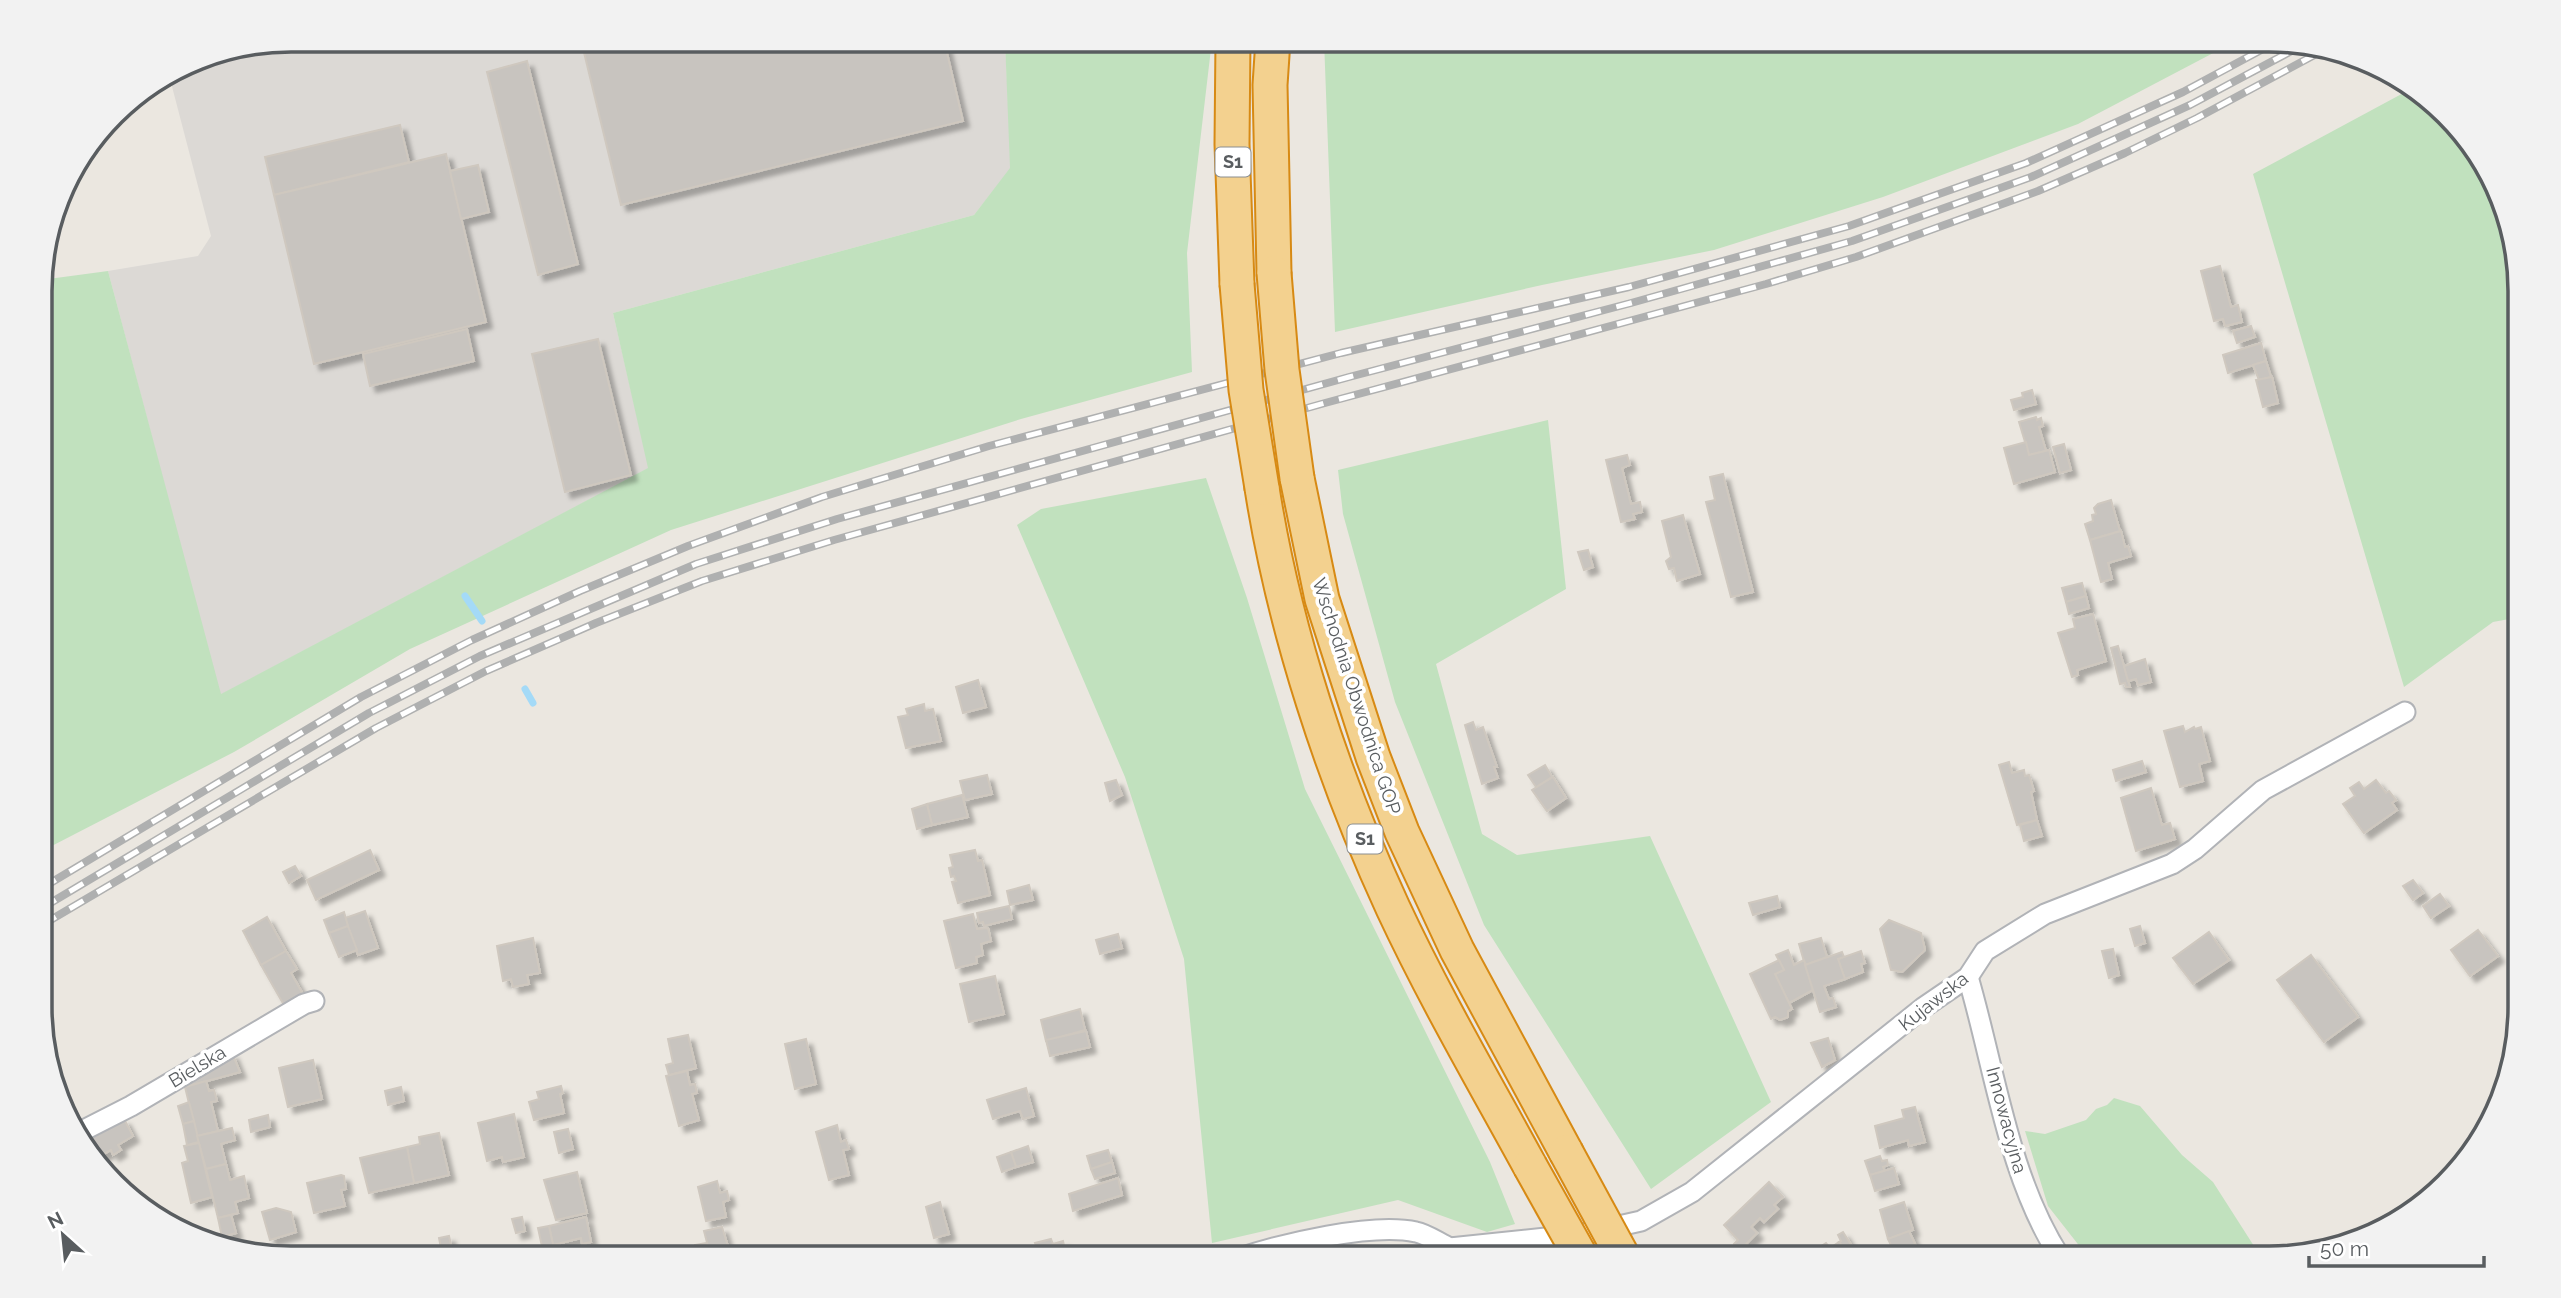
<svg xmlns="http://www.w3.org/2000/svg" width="2561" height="1298" viewBox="0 0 2561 1298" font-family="Raleway,sans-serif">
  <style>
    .industrial { fill: #dcd9d5 }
    .green { fill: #c1e1be }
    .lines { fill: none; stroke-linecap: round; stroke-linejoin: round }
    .stream { stroke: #a4daf7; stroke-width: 7 }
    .building { fill: #c8c4bf; stroke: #cfc8bf; stroke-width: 2; filter: url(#shadow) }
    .street-casing { stroke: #b1b3b7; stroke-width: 23 }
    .highway-casing { stroke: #d78a14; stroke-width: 37 }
    .street { stroke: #fff; stroke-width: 19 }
    .highway { stroke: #f3d18f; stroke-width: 33 }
    .rail-casing { stroke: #afb0b0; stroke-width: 8 }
    .rail { stroke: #fff; stroke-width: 5; stroke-dasharray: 16; stroke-linecap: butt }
    .highway-bridge-casing { stroke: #d78a14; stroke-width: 37; stroke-linecap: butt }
    .highway-bridge { stroke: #f3d18f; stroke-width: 33 }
    .labels { text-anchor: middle; stroke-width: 7; stroke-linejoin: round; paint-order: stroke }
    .shield { fill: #fff; stroke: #8b8e90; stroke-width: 2 }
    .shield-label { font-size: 18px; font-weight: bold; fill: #595d60 }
    .street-label { font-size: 19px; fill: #595d60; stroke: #fff }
    .rim { fill: none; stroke: #595d60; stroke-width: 3.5 }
  </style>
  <defs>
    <filter id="shadow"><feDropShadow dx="6" dy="6" stdDeviation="2" flood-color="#0004"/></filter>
  </defs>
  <rect width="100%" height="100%" fill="#ebe7e0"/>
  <polygon class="industrial" points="291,40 1005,40 1011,168 974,215 613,313 649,468 220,695 108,271 198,256 211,236 169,75 195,59"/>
  <g class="green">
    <polygon points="1005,40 1212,40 1187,253 1192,372 1021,419 671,530 410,649 234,752 42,851 41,280 108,271 221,694 648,468 613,313 974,215 1010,168"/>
    <polygon points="1324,40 2238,40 2078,124 1883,197 1714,250 1542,285 1335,332"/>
    <polygon points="2409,90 2469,139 2519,259 2520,617 2493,622 2404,687 2253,174"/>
    <polygon points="1548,420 1566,589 1436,664 1482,834 1517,855 1650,836 1771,1102 1651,1189 1484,925 1395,702 1343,514 1338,470"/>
    <polygon points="1206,478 1247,598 1305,789 1490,1162 1515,1224 1487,1232 1398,1200 1212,1243 1184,959 1125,777 1017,525 1041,509"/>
    <polygon points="2114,1098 2140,1106 2182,1155 2213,1182 2261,1257 2088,1257 2048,1206 2025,1131 2045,1134 2086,1120 2096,1109 2107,1105"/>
  </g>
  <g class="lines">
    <g class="stream">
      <polyline points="465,596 482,621"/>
      <polyline points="525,689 533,703"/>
    </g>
  </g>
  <g class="building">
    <polygon points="581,40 944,40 963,121 621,205"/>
    <polygon points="527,61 578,264 538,275 487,72"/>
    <polygon points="400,125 409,162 274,195 265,157"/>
    <polygon points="446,154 486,322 314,364 274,195"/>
    <polygon points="478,165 489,212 461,219 450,171"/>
    <polygon points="2220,266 2231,307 2238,305 2242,322 2225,326 2223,319 2214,321 2201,271"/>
    <polygon points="2251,326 2255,337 2237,343 2233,331"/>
    <polygon points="467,329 474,361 370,386 363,354"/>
    <polygon points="598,339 631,475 565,492 532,354"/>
    <polygon points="2261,343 2266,361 2228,373 2223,355"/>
    <polygon points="2266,361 2271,377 2259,380 2253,365"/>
    <polygon points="2272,377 2278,403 2263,407 2256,380"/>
    <polygon points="2032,390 2036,404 2014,410 2011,400 2023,397 2022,393"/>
    <polygon points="2036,417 2037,420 2041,418 2043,426 2039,427 2046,451 2029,455 2019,422"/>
    <polygon points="2026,442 2029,455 2049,450 2055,472 2014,484 2004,448"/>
    <polygon points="2064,444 2071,470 2060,473 2053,447"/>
    <polygon points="1627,455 1630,465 1622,468 1631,504 1640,502 1642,512 1633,514 1635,519 1621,522 1606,460"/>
    <polygon points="1723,474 1753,592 1731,597 1706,502 1715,500 1710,477"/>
    <polygon points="2111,500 2120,531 2090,540 2085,524 2093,521 2092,515 2096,514 2094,508 2098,504"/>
    <polygon points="1683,515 1700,574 1677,581 1674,568 1669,569 1666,561 1671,557 1662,521"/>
    <polygon points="2121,531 2125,547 2128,546 2131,556 2108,563 2112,579 2101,582 2090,540"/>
    <polygon points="1588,550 1593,567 1584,570 1578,552"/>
    <polygon points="2082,583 2086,596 2066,602 2062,588"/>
    <polygon points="2086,596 2089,608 2069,614 2066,602"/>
    <polygon points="2093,614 2106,661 2077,670 2078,675 2072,677 2058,633 2075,628 2073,619"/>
    <polygon points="2118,646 2124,666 2130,687 2126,687 2125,683 2120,684 2111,648"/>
    <polygon points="2145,659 2151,682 2138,685 2136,679 2128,681 2124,666"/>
    <polygon points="978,680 986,707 963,713 956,687"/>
    <polygon points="924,704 925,711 933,709 941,741 906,748 898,717 908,715 906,709"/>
    <polygon points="1473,722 1476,730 1483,727 1497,767 1494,767 1498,778 1482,784 1465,725"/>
    <polygon points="2183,726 2185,732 2194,727 2195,729 2201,727 2210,761 2199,764 2203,781 2180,787 2164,731"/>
    <polygon points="2142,761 2146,772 2116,781 2113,770"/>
    <polygon points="2009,762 2012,773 2024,770 2025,776 2029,775 2034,791 2031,792 2037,820 2017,825 1999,765"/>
    <polygon points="1545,765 1552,777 1536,787 1528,775"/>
    <polygon points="987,775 992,794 965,800 960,781"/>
    <polygon points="1553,777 1566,798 1547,811 1532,790"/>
    <polygon points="1116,780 1122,795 1110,801 1105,783"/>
    <polygon points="2376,780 2386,793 2389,791 2396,800 2392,803 2397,810 2364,833 2343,804 2355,796 2350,788 2359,782 2364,789"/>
    <polygon points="2151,788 2162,825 2170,823 2175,839 2136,851 2121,798"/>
    <polygon points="962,795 968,817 932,825 927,804"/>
    <polygon points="927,804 932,825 917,829 912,809"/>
    <polygon points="2037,820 2042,836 2024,841 2020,825"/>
    <polygon points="370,850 379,870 316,900 307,880"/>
    <polygon points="975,850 978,861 982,860 990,895 958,903 952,882 956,881 954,876 951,877 949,868 953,867 950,855"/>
    <polygon points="295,866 301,876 289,883 283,872"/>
    <polygon points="2413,880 2423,893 2413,900 2403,886"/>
    <polygon points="1029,885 1033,900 1010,905 1007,891"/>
    <polygon points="2440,894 2449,906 2431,918 2423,906"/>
    <polygon points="1777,896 1780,907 1753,915 1749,903"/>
    <polygon points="1009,906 1012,919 984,926 983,922 979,923 977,913"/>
    <polygon points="365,911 378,948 358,955 345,918"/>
    <polygon points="344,912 348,926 329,933 324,920"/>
    <polygon points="973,914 977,929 988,928 991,941 981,944 983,955 976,957 977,963 956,968 944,921"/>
    <polygon points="267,917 286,951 261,965 243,931"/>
    <polygon points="1889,920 1921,933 1925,950 1902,972 1891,970 1880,929"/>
    <polygon points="348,926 357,950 339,957 329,933"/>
    <polygon points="2140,926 2145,943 2135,946 2130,929"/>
    <polygon points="2478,930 2498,956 2470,976 2451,950"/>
    <polygon points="2209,932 2229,960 2193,984 2173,958"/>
    <polygon points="1118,934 1122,948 1100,954 1096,940"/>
    <polygon points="533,938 540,973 527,975 529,984 513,987 511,979 503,981 497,946"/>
    <polygon points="1821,938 1827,957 1805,965 1799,944"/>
    <polygon points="2113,949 2119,975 2109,978 2102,951"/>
    <polygon points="1788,950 1794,965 1804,960 1813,990 1789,1003 1775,974 1784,970 1776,955"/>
    <polygon points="286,951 297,969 291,973 304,996 285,1007 261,965"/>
    <polygon points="1861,951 1865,963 1861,964 1863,972 1845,979 1838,959"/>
    <polygon points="1842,952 1844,957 1838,959 1845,979 1824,986 1829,999 1833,998 1836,1007 1820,1012 1805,965"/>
    <polygon points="2311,955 2358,1017 2324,1042 2277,980"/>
    <polygon points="1779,960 1784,970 1775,974 1792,1009 1788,1011 1788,1017 1780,1020 1775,1017 1771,1019 1750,974"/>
    <polygon points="995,976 1004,1014 969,1022 960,984"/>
    <polygon points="1080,1009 1085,1030 1046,1041 1041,1020"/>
    <polygon points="1086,1031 1090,1047 1050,1056 1046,1040"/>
    <polygon points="688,1035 696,1068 669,1075 666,1065 673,1063 668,1039"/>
    <polygon points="1828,1038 1835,1060 1822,1067 1811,1043"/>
    <polygon points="806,1039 816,1084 795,1089 785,1044"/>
    <polygon points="232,1053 240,1072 185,1087 184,1081"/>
    <polygon points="313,1060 322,1099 288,1107 279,1068"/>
    <polygon points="687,1071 690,1085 695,1084 697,1093 692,1094 699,1120 679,1126 666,1076"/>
    <polygon points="206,1081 209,1091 214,1090 217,1101 211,1102 218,1131 197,1136 185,1087"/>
    <polygon points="561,1086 563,1093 560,1094 564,1113 534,1120 529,1102 539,1099 537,1092"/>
    <polygon points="401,1087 404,1101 388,1105 385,1091"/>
    <polygon points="1026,1088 1034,1116 1023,1119 1020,1111 993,1119 987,1100"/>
    <polygon points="189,1102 194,1121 183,1124 178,1106"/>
    <polygon points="1915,1107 1925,1142 1909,1146 1908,1140 1880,1148 1875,1126 1904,1118 1902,1110"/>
    <polygon points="514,1114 524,1157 503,1162 502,1157 487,1161 478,1123"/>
    <polygon points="268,1115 270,1127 251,1132 249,1120"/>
    <polygon points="124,1119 133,1136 118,1145 121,1150 113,1155 111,1150 93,1160 84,1142"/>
    <polygon points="194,1121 199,1142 187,1145 183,1124"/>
    <polygon points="837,1125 841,1142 846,1140 849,1149 843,1150 849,1175 829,1180 816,1132"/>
    <polygon points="232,1128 235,1140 221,1144 226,1164 206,1169 197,1136"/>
    <polygon points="568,1129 573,1149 559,1153 554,1132"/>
    <polygon points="439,1133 449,1175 414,1183 407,1147 420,1144 419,1137"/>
    <polygon points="199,1143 212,1197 191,1203 182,1163 188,1161 184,1146"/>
    <polygon points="1028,1146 1033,1162 1016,1167 1011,1152"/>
    <polygon points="407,1147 414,1183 369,1193 360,1158"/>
    <polygon points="1108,1150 1112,1162 1091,1169 1087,1156"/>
    <polygon points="1011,1152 1016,1167 1002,1172 997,1157"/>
    <polygon points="1880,1156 1882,1161 1887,1160 1888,1165 1883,1167 1885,1171 1870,1175 1865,1161"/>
    <polygon points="1112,1162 1115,1173 1095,1179 1091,1169"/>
    <polygon points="226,1164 230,1180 244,1176 249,1198 235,1202 238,1213 218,1218 206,1169"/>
    <polygon points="1894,1168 1899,1184 1875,1191 1870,1175"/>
    <polygon points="577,1172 587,1213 556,1220 544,1180"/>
    <polygon points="341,1175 344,1176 346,1189 341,1190 345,1206 314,1213 307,1183"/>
    <polygon points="1118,1178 1122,1195 1073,1211 1069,1194"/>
    <polygon points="717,1181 720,1193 727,1191 729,1200 723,1202 726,1217 706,1221 698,1187"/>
    <polygon points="1769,1182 1783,1197 1774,1205 1778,1209 1764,1222 1760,1218 1751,1227 1757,1233 1746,1244 1752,1251 1742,1257 1734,1244 1738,1240 1724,1225"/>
    <polygon points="940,1202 949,1234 934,1238 926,1207"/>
    <polygon points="1904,1202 1913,1230 1888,1239 1880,1210"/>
    <polygon points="276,1208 291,1212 296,1232 270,1240 262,1212"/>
    <polygon points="231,1215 236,1233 222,1237 218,1218"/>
    <polygon points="522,1217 525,1231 516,1233 512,1219"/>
    <polygon points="586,1217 591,1242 582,1244 581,1238 553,1245 549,1226"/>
    <polygon points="549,1226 554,1249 543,1251 538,1228"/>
    <polygon points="722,1227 731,1256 711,1258 704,1231"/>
    <polygon points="1909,1231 1921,1257 1897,1257 1888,1239"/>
    <polygon points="1843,1232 1855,1251 1849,1255 1839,1242 1841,1241 1838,1235"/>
    <polygon points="449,1236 454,1258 433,1258 431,1250 441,1248 439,1238"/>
    <polygon points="1051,1239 1053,1244 1063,1241 1067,1258 1028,1258 1026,1250 1037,1248 1035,1243"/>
    <polygon points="1839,1242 1851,1257 1824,1257 1818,1248 1826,1243 1830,1248"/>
    <polygon points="707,1243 711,1258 698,1258 695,1245"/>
  </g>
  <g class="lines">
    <g class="street-casing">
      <g id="street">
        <path d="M1968,977C1995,1069 2008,1177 2060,1257"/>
        <polyline points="80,1132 131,1106 304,1004 314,1001"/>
        <polyline points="1450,1248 1583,1234 1641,1221 1692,1192 1924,1007 1968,977 1985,951 2045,914 2172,864 2195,849 2263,790 2405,712"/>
        <path d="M1240,1258C1282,1244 1373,1222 1416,1232C1427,1234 1439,1243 1450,1248"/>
      </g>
    </g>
    <g class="highway-casing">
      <g id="highway">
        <polyline points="1233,40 1232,144 1237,284"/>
        <polyline points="1273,40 1270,85 1274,273"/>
        <polyline points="1297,478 1322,599 1373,757 1402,832 1457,950 1566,1152"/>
        <path d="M1262,488C1284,629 1333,778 1393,908C1434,996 1483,1080 1530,1166"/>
      </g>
    </g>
    <use href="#street" class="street"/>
    <use href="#highway" class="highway"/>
    <g class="rail-casing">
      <g id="rail">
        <polyline points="42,888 361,697 472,640 580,591 688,546 822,497 989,446 1341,353 1629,287 1849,226 2026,163 2183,92 2276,42"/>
        <polyline points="42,908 369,713 480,656 696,564 837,519 1349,377 1631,303 1852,241 2031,177 2190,105 2299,47"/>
        <polyline points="42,925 376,728 486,671 596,623 702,581 834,540 1325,403 1766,284 1856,257 2038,191 2125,153 2197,118 2320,52"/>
      </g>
    </g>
    <use href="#rail" class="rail"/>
    <g class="highway-bridge-casing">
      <g id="highway-bridge">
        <polyline points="1274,273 1282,370 1297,478"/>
        <polyline points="1237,284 1246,390 1262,488"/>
        <polyline points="1566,1152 1623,1257"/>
        <polyline points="1530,1166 1581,1257"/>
      </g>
    </g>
    <use href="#highway-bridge" class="highway-bridge"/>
  </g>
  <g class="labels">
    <g class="shield">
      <rect x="1215.5" y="147.5" width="35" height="29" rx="5"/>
      <rect x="1347.5" y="824.5" width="35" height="29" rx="5"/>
    </g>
    <g class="shield-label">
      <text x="1233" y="168">S1</text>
      <text x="1365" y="845">S1</text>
    </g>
    <g class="street-label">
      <text transform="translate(1357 696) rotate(72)" y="7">Wschodnia Obwodnica GOP</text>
      <text transform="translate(1933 1001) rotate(-38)" y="7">Kujawska</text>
      <text transform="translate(197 1066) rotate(-31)" y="7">Bielska</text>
      <text transform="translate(2007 1120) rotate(75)" y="7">Innowacyjna</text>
    </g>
  </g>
  <path d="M0 0H2561V1298H0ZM291 52H2269A239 239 0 0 1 2508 291V1007A239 239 0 0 1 2269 1246H291A239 239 0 0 1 52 1007V291A239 239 0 0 1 291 52Z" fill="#f2f2f2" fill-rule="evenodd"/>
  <path class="rim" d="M291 52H2269A239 239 0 0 1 2508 291V1007A239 239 0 0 1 2269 1246H291A239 239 0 0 1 52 1007V291A239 239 0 0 1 291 52Z"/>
  <g transform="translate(63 1235) rotate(333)" stroke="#ffffff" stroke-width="5" paint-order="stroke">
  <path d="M0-5L12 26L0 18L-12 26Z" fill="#595d60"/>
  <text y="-10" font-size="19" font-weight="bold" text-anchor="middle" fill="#595d60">N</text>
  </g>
  <path d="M2309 1256v10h175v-10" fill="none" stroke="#595d60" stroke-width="3.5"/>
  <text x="2320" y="1256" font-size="21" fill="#595d60" stroke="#ffffff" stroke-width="5" paint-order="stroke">50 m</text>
</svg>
